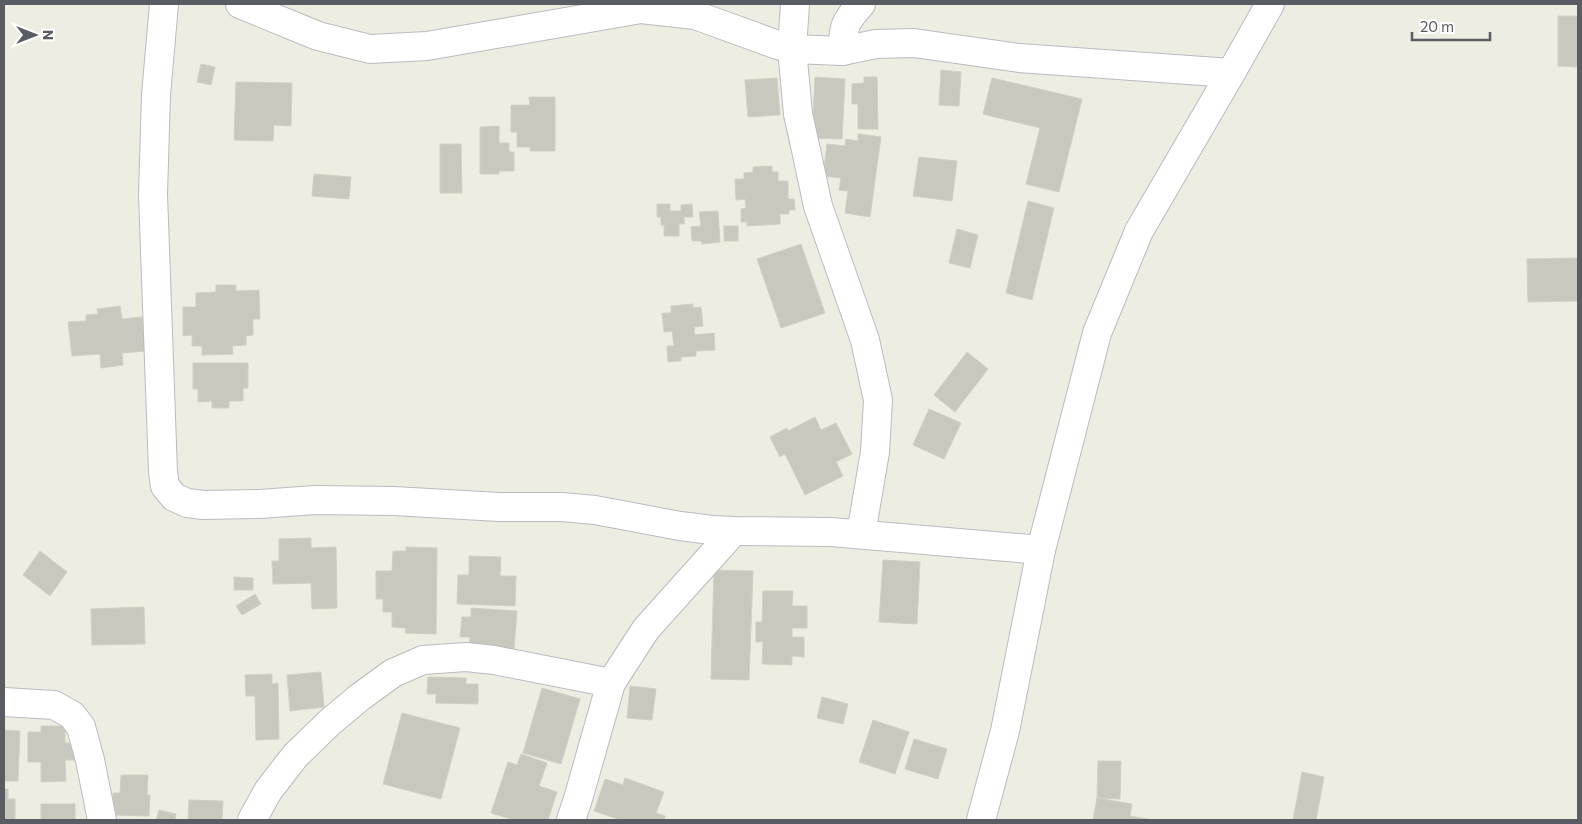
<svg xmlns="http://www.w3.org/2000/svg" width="1582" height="824" viewBox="0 0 1582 824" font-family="Commissioner,sans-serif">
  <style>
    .building { fill: #c8c8be; stroke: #d2d0c0 }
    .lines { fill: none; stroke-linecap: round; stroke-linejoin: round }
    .minor-casing { stroke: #babbc1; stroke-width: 30 }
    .tertiary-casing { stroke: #babbc1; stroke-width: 30 }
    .minor { stroke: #fff; stroke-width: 28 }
    .tertiary { stroke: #fff; stroke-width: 28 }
  </style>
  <rect width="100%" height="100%" fill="#eeede2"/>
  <g class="building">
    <polygon points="1558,16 1578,16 1578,67 1558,66"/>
    <polygon points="201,64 215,67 211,85 197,82"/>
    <polygon points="941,70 961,72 959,106 939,105"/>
    <polygon points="815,77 845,79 842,139 812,138"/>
    <polygon points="864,77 877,77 878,129 858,129 858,104 852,104 852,84 864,83"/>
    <polygon points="777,78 780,115 748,117 745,80"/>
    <polygon points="992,78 1082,99 1059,192 1026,184 1040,128 983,114"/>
    <polygon points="236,82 292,83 291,126 274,125 273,141 234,140"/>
    <polygon points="529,97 555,97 555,151 530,151 530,147 517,147 517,132 511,132 511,105 530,105"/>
    <polygon points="499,126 499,143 509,143 509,152 514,152 514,171 499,171 499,174 480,174 480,127"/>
    <polygon points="858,134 881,137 870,217 845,213 848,191 839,190 841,178 823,176 827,144 845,146 846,139 858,141"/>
    <polygon points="440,144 461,144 462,193 440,193"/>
    <polygon points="919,157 957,161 952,201 913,196"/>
    <polygon points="772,166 772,172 778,172 778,181 788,181 788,199 794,199 795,210 789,210 789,214 780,214 780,224 747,226 747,222 741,222 741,209 746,208 745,199 736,200 735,179 744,179 744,173 753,172 753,167"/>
    <polygon points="314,174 351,177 349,199 312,196"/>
    <polygon points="1028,201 1054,208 1032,300 1006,293"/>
    <polygon points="657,204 670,204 670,211 681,211 681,205 692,204 693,217 684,217 684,224 679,224 679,236 664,236 664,225 661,225 661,217 657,217"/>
    <polygon points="718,211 720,242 702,244 701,241 692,241 691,227 701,226 699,212"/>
    <rect x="724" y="226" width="14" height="15"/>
    <polygon points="957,229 978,235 970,268 949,263"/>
    <polygon points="801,244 825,313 781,328 757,259"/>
    <polygon points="1578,258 1578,301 1528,302 1527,259"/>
    <polygon points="216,285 236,285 236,291 259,290 260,319 253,319 253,335 246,336 246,345 232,346 233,354 202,355 202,346 192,346 192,335 183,336 183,307 196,307 196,293 216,292"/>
    <polygon points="693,304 693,308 701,307 703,326 694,327 695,335 714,333 715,350 696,351 696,356 681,357 681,361 668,362 667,346 674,346 672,331 664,332 662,313 671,313 671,306"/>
    <polygon points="120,306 122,319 142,317 145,351 122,353 123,365 101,368 100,354 72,356 68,322 86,321 86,315 98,314 97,309"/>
    <polygon points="967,352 988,369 955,412 934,395"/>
    <polygon points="193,363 248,363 248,388 243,388 243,401 229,401 229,408 212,408 212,401 198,402 198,389 193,389"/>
    <polygon points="929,409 961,423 944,459 913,445"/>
    <polygon points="815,417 821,430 836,423 852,454 836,462 843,476 805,495 785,454 780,457 770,437 787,428 788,431"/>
    <polygon points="311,538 311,548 336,547 337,608 312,609 311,583 273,584 272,561 279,561 279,539"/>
    <polygon points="406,547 437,548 436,634 405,633 406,628 392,627 392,612 383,612 383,599 376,599 376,571 392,571 393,551 406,551"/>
    <polygon points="40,551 67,572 50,596 23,575"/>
    <polygon points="469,556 501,557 500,576 516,576 515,606 457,604 458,575 469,575"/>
    <polygon points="883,560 920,562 917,624 879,622"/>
    <polygon points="714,570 753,571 749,680 711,679"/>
    <polygon points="234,577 253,578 253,590 234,590"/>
    <polygon points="763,591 793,591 792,606 807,606 807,628 792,628 792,637 804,637 804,657 792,656 792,665 762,664 763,642 756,642 756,622 762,622"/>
    <polygon points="255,594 261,604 242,615 236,606"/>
    <polygon points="144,607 145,644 92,645 91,609"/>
    <polygon points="471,608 517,611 514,649 506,648 506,656 469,646 470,637 460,637 462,617 471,617"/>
    <polygon points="321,672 324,707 290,711 287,675"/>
    <polygon points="272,674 272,684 278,683 279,739 256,740 255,696 246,696 245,675"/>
    <polygon points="428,677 466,678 466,684 478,684 478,704 436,703 436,694 427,694"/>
    <polygon points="630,686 656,689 652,720 627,718"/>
    <polygon points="542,688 580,699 561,764 523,753"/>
    <polygon points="822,697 848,704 843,724 817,718"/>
    <polygon points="402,713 460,728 441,799 383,784"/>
    <polygon points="873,720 909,732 895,774 859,762"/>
    <polygon points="41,726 65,726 65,743 78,743 79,760 65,760 66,781 41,782 41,762 28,762 28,732 41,732"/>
    <polygon points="4,730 20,731 18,781 4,781"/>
    <polygon points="914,739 947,749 938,779 905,769"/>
    <polygon points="521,754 547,763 539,786 557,792 548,820 514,820 491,813 508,762 517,765"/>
    <polygon points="1098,761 1121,761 1120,799 1097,798"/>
    <polygon points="1302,772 1324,777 1316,820 1293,820"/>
    <polygon points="121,775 148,775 147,795 150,795 149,816 113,815 113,793 120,793"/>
    <polygon points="625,778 664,792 656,813 665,816 664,820 621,820 594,811 605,779 623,785"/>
    <polygon points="4,789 8,789 8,799 15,799 15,820 4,820"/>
    <polygon points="1097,798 1132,804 1130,816 1153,820 1093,820"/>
    <polygon points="189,800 223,801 222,820 188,820"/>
    <rect x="41" y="804" width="34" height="16"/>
    <polygon points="159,810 176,814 175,820 156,820"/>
  </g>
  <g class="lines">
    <g class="minor-casing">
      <g id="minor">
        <polyline points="164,4 156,95 153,194 163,472 165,486 174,497 187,503 203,505 260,504 315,500 394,501 499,507 562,507 595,510 680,526 712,530 734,531 831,532 1041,550"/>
        <polyline points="240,4 318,36 370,49 427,46 641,9 695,15 775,44 792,49 842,51 876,44 914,43 1019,58 1231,73"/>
        <polyline points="795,4 792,49 798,114 806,150 818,206 865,340 878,400 875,452 861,534"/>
        <path d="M842,51C844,25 844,23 861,4"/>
        <polyline points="4,702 54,705 72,715 81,727 90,760 102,820"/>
        <polyline points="252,820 268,791 295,756 330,722 360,697 393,673 423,660 466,657 494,660 611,683"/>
        <polyline points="571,820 578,799 611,683 646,629 734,531"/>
      </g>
    </g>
    <g class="tertiary-casing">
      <polyline id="tertiary" points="981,820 1005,731 1041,550 1097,333 1139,231 1231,73 1270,4"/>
    </g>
    <use href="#minor" class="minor"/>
    <use href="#tertiary" class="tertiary"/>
  </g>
  <rect width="1582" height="824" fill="none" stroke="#5a5c63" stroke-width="10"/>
  <g transform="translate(35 35) rotate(90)" stroke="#ffffff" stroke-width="4" paint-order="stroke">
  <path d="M0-4L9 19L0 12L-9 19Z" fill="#5a5c63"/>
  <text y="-8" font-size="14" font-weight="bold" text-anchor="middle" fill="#5a5c63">N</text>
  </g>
  <path d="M1412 32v8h78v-8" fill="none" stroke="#5a5c63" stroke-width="2.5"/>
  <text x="1420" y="32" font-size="15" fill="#5a5c63" stroke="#ffffff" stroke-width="4" paint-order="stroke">20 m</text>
</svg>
